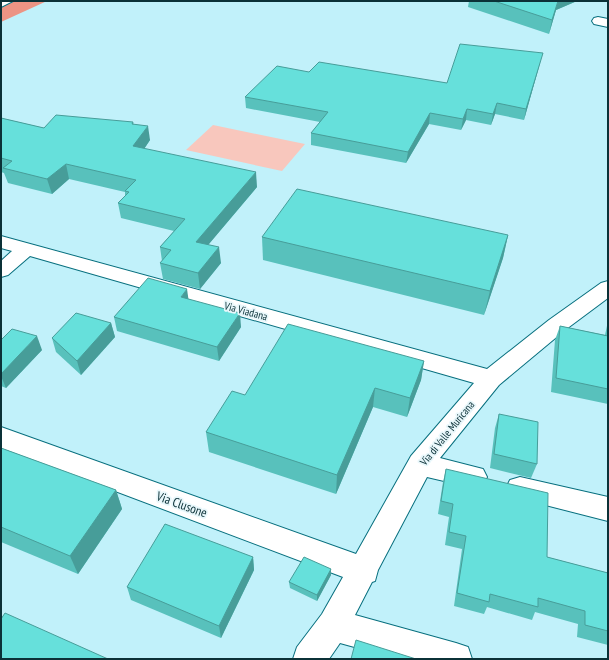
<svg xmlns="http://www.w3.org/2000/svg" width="609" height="660" viewBox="0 0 609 660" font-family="'PT Sans Narrow',sans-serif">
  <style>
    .green { fill: #f8c7bd }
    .forest { fill: #ec9484 }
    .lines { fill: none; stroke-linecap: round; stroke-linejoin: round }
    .minor-casing { stroke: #076f7e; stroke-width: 2 }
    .minor { fill: #fff; fill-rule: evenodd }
    .wall { fill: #58c1bc }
    .shaded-wall { fill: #479d99 }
    .building { fill: #66e0db; stroke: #479d99 }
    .labels { text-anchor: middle; stroke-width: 3.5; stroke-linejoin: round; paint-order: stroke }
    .street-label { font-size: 11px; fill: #0b3137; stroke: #e8f7fb }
    .near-street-label { font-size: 13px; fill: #0b3137; stroke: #e8f7fb }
  </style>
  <rect width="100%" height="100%" fill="#c1f1fa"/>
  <polygon class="green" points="213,125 305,144 282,171 186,150"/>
  <polygon class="forest" points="15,1 47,1 1,22 1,8"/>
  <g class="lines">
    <g class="minor-casing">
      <g id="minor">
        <polygon points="1,1 13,1 1,7"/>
        <polygon points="598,17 608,19 608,27 594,24 592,21 594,18"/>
        <polygon points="1,236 487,369 549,320 601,283 608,281 608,298 565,330 499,385 440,458 483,469 487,477 483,485 474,488 427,477 378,570 375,581 372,582 355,615 456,643 468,647 472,659 398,659 340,643 329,659 293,659 297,647 322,614 343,577 1,448 1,427 356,554 411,456 474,383 30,256 8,275 1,277 1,261 12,251 1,248"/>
        <polygon points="520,477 608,497 608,521 510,496 506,488 510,480"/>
      </g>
    </g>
    <use href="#minor" class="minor"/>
  </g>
  <g class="wall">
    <polygon points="469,1 577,1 556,10 549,34 468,7"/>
    <polygon points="540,63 524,120 495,114 491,125 466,120 461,130 429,124 406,163 311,145 311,133 320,122 246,108 245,97 309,72 447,83"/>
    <polygon points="1,118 44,128 133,122 134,125 150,140 144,149 257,187 208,245 221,263 200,289 163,279 160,263 162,261 160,247 174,231 121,218 118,203 125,196 125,192 69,179 52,194 8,183 4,173 1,172"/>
    <polygon points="508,235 503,258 484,315 263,260 262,237"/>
    <polygon points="189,299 241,327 219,361 117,331 114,317"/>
    <polygon points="608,321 608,404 551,392 555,340 560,326 605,335"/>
    <polygon points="111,323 115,337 81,375 56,352 52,338"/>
    <polygon points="1,340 42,350 6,388 1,386"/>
    <polygon points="424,361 421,380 407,417 373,407 336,494 209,452 206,432 245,395"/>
    <polygon points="499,414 537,464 531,478 490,468 495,428"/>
    <polygon points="1,448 116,490 122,509 78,574 1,542"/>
    <polygon points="446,469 547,557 608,573 608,645 577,637 578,624 535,612 532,620 487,607 484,614 454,606 462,549 445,545 449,517 438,514 443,482"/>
    <polygon points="253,557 254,570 221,638 131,600 127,587"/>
    <polygon points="331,569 331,575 317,601 290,588 289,582"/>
  </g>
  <g class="shaded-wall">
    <polygon points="558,1 577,1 556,10 549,34 552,20"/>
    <polygon points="543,53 540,63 524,120 526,109"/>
    <polygon points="497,103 495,114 491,125 493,114"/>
    <polygon points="467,109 466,120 461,130 463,119"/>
    <polygon points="430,113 429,124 406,163 408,152"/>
    <polygon points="148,126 150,140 136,161 133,146"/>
    <polygon points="66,164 69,179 52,194 47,179"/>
    <polygon points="256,172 257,187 198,257 196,242"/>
    <polygon points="508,235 503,258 484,315 490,291"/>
    <polygon points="219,247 221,263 200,289 198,273"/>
    <polygon points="187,289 189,303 181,297"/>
    <polygon points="240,313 241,327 219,361 217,347"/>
    <polygon points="111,323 115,337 81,375 77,361"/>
    <polygon points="37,336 42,350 6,388 1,376 1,374"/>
    <polygon points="424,361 421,380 407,417 410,398"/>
    <polygon points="375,388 373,407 336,494 337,475"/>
    <polygon points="116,490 122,509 78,574 70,556"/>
    <polygon points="253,557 254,570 221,638 219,626"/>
    <polygon points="331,569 331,575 317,601 317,595"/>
  </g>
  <g class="building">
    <polygon points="494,1 558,1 552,20"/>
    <polygon points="460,44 543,53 526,109 497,103 493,114 467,109 463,119 430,113 408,152 311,133 328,112 245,97 277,66 309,72 319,62 447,83"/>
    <polygon points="56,115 133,122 132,124 148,126 133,146 256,172 196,242 219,247 198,273 160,263 171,250 160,247 185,219 118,203 129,192 125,191 136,180 66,164 47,179 3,168 12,161 1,158 1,118 44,128"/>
    <polygon points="297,189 508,235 490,291 262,237"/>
    <polygon points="148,278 187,289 181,297 240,313 217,347 114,317"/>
    <polygon points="76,313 111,323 77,361 52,338"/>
    <polygon points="288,324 424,361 410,398 375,388 337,475 206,432 232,391 245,395"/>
    <polygon points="560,326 608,336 608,334 608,389 556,378"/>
    <polygon points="12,329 37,336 1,374 1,340"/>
    <polygon points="499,414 538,422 537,464 494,454"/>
    <polygon points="1,448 116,490 70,556 1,527"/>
    <polygon points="446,469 548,493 547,557 608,573 608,631 585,625 585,611 538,598 538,607 490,594 489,602 457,593 466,536 449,532 453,504 441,501"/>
    <polygon points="165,524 253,557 219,626 127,587"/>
    <polygon points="304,557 331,569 317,595 289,582"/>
    <polygon points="5,613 108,659 1,659 1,619"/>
    <polygon points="356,640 416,659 351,659"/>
  </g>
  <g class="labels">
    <g class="street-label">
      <text transform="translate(246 311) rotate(15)" y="4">Via Viadana</text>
      <text transform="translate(447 433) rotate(-51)" y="4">Via di Valle Muricana</text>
    </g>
    <g class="near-street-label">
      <text transform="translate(182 504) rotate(20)" y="5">Via Clusone</text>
    </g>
  </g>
  <rect width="609" height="660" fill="none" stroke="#0b3137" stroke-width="4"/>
</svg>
